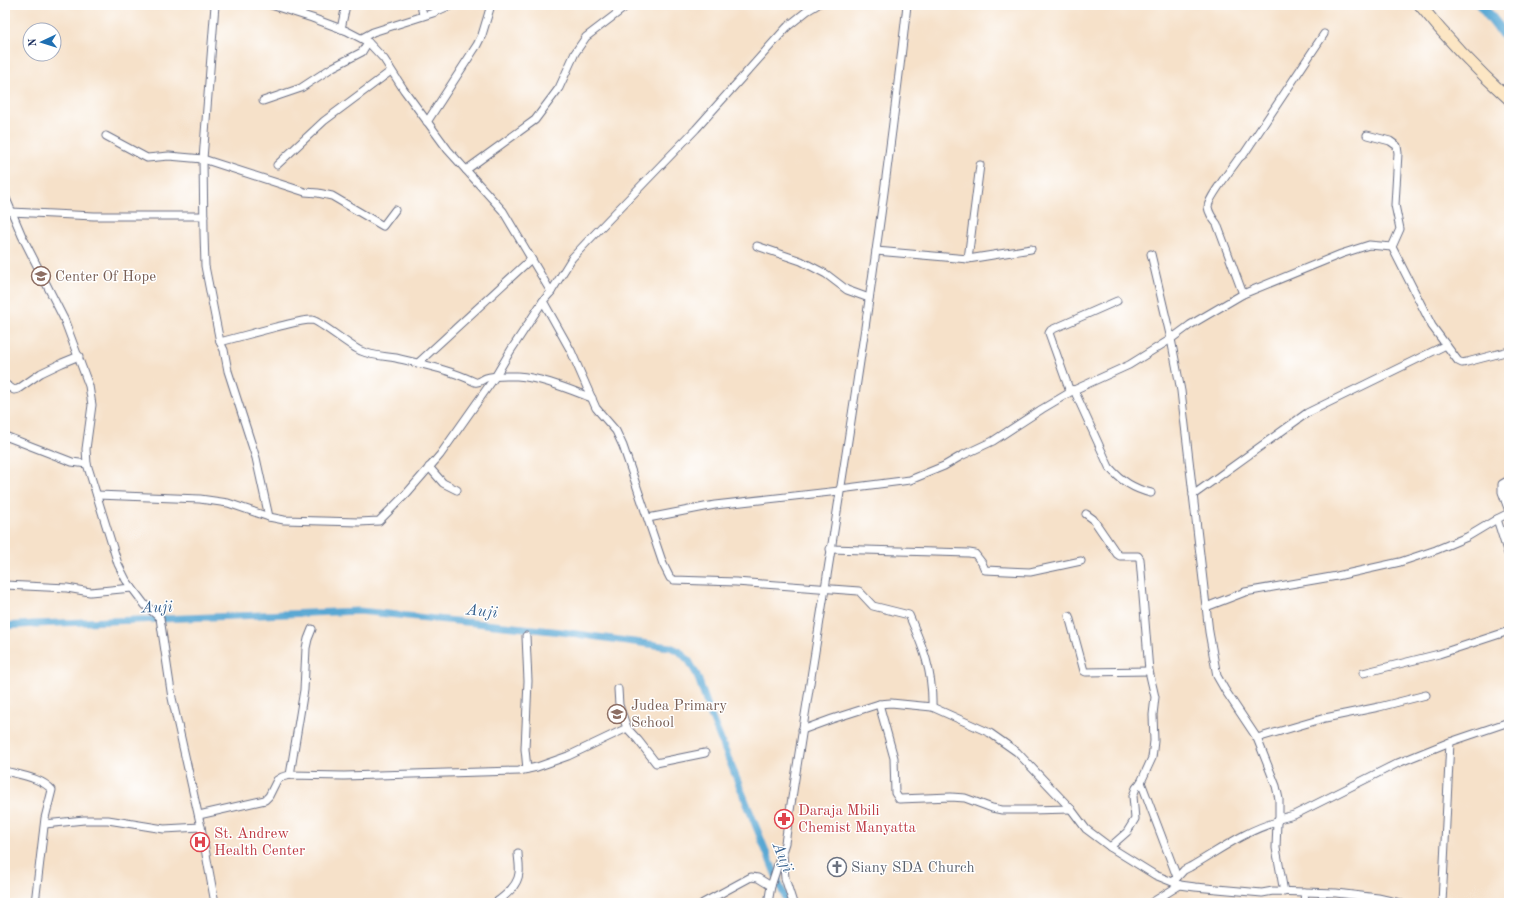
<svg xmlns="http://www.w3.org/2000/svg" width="1514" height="908" viewBox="0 0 1514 908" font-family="'Old Standard TT',serif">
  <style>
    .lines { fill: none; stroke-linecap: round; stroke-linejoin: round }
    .canal { stroke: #59a7d3; stroke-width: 7 }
    .river { stroke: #59a7d3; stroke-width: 11 }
    .minor-casing { stroke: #686d83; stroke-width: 9 }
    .secondary-casing { stroke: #686d83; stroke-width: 13 }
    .minor { stroke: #fff; stroke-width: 7 }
    .secondary { stroke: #fce6c4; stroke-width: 11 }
    .labels { text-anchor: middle; stroke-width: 3; stroke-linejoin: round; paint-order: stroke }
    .education-label { font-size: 15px; fill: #785e54; stroke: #fff; text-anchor: start }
    .health-label { font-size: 15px; fill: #be3a42; stroke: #fff; text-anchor: start }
    .worship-label { font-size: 15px; fill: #5b616d; stroke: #fff; text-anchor: start }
    .water-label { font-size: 16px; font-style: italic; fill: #345f8d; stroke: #fff }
  </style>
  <rect width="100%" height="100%" fill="#fff"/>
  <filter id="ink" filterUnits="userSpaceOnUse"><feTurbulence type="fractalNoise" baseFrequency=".025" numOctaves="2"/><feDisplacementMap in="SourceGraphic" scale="8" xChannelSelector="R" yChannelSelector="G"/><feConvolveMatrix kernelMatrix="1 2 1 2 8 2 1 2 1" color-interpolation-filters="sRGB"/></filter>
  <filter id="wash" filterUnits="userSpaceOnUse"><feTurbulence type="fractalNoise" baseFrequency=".012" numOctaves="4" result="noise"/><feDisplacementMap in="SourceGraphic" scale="16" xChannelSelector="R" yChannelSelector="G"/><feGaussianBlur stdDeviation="0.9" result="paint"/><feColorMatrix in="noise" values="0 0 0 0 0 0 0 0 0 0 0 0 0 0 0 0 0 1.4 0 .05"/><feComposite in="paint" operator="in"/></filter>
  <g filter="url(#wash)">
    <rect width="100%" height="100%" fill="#f6e1c9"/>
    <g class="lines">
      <polyline class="canal" points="5,626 35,624 359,611 562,632 670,647 679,651 689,661 697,675 712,718 787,903"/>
      <polyline class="river" points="1481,5 1506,37 1509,43"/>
    </g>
  </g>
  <g filter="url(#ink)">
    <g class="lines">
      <g class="minor-casing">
        <g id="minor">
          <polyline points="215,5 203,159 204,233 205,266 220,342 224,350 228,371 256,458 269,517"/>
          <path d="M271,5L312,18L347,31L368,42L384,59L404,90L448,150L503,211L551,292L543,301L571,351L596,408L616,431L623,446L663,564L670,578L674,580L736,582L859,591L873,606L909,615C923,647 933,671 932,707"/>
          <polyline points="421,5 423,15"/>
          <polyline points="341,29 346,5"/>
          <polyline points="362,38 373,32 433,13 451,5"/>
          <polyline points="263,101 301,88 333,67 362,52 368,42"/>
          <polyline points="427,122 477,45 482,35 491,5"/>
          <polyline points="106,136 147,158 169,156 203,159 305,192 318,193 332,196 383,226 395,210"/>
          <polyline points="277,165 324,121 391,71"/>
          <polyline points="466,170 535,120 559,88 575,53 586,37 628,5"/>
          <polyline points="5,196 22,236 64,319 89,386 92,405 86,449 87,464 118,564 126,580 145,605 160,618 172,698 201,827 215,903"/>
          <polyline points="11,212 94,216 204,216"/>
          <polyline points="757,246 801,261 826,274 847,290 869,298"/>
          <polyline points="1392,247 1432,326 1458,361 1462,363 1467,362 1509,351"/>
          <polyline points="876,251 968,259 1031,249"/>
          <polyline points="1151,254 1171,339 1181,391 1209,632 1217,676 1225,690 1257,738 1276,786 1279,799 1279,819"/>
          <polyline points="968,259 980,165"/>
          <polyline points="551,292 572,258 586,243 696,129 787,27 807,11 817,5"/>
          <path d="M1243,294L1217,224C1213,219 1209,214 1208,207C1208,198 1233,167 1239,158L1244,154L1324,34"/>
          <path d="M1117,301L1051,330L1049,333L1069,389L1074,390L1109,467C1120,480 1134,489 1151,493"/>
          <path d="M220,342C239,337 257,332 276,327C287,325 300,320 312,320C320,321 349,346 361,351C372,356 384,356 396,358C422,364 451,370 475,382C480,383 481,380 486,378C494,375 508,376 517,376C543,378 568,389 592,398"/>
          <polyline points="418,363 531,259"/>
          <polyline points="5,384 14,390 18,389 41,373 62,363 79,356"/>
          <polyline points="5,436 72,462 87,464"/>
          <polyline points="429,467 443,483 457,490"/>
          <polyline points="1509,480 1502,484 1502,492 1509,511"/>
          <polyline points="840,489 910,480 944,466 961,456 993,441 1042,409 1074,390 1129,365 1171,339 1190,325 1243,294 1341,254 1369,245 1392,247 1400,229 1395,205 1398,153 1397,146 1390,141 1367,135"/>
          <polyline points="97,495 200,499 228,503 269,517 284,520 359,522 379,521 407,493 440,455 495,377 511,350 543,301"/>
          <polyline points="1193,495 1307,413 1446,345"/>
          <polyline points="1509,513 1497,519 1509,557"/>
          <polyline points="1086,514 1093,519 1117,554 1120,556 1138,556 1140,559 1149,671 1155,697 1153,715 1154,741 1152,758 1141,782 1136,788 1133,796 1135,819 1127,832 1110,847"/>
          <polyline points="648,518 715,505 839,491"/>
          <polyline points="830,549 969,553 975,554 982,563 985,570 1030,572 1081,561"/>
          <polyline points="5,585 67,588 90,592 132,588"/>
          <polyline points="1206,607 1245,592 1337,576 1400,562 1436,550 1467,537 1497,519"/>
          <polyline points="1069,616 1084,671 1086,672 1149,671"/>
          <polyline points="526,636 528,681 525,749 527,769"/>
          <polyline points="1363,673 1439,654 1509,631"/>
          <polyline points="879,704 894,758 895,793 899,799 951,797 965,798 992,808 1002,810 1030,810 1071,809"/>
          <polyline points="627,728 638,740 656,763 705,753"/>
          <polyline points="802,730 832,719 879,704 891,703 932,707 990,733 1017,752 1071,809 1086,829 1110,847 1155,875 1180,885 1195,887 1262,893 1273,891 1336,893 1378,898 1400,903"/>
          <polyline points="1257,738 1325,718 1379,707 1426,695"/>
          <path d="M5,771C20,775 42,778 52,790L45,818L35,903"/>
          <polyline points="290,775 304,690 306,648 308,639 312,629"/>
          <polyline points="1141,782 1177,877"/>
          <polyline points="199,815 265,800 269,796 277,780 282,777 290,775 344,776 519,771 537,767 568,756 627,728 619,705 618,689"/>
          <polyline points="45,824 84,820 108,820 164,829 201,827"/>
          <polyline points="783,854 785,878 793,903"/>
          <path d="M1173,882L1184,870L1190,867C1218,851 1246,830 1277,822"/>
          <polyline points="1284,892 1276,848 1277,822 1279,819 1294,815 1398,763 1450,742"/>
          <polyline points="1304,892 1305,903"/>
          <path d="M495,903C505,896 518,886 519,873C520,866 518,859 518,853"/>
          <polyline points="703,903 751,877 758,878 771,886"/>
          <path d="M768,903L771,886L785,843C828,564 876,286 907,5"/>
          <polyline points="1151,903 1180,885"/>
          <polyline points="1442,903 1450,742 1509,722"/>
        </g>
      </g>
      <g class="secondary-casing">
        <path id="secondary" d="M1420,5C1447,39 1477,70 1509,99"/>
      </g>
      <use href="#minor" class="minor"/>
      <use href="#secondary" class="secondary"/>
    </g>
  </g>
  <defs>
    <g id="school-ring" transform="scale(1)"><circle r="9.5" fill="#fff" stroke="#8d6e63" stroke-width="1.5"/><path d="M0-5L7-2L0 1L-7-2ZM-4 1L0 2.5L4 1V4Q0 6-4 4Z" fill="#8d6e63"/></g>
    <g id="pharmacy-ring" transform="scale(1)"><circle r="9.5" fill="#fff" stroke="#e0444e" stroke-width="1.5"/><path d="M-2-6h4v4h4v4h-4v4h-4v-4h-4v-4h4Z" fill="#e0444e"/></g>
    <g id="hospital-ring" transform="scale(1)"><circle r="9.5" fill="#fff" stroke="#e0444e" stroke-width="1.5"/><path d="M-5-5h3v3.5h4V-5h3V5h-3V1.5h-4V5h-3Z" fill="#e0444e"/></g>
    <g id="church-ring" transform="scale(1)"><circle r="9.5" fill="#fff" stroke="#6b7280" stroke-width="1.5"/><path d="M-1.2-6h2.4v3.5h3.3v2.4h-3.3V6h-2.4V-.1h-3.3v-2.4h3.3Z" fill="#6b7280"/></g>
  </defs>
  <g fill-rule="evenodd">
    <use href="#school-ring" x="41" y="276"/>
    <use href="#school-ring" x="617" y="714"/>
    <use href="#pharmacy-ring" x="784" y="819"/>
    <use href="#hospital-ring" x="200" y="842"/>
    <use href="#church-ring" x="837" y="867"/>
  </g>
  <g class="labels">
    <g class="education-label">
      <text x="55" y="281">Center Of Hope</text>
      <text x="631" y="710">Judea Primary<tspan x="631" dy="17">School</tspan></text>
    </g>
    <g class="health-label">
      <text x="798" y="815">Daraja Mbili<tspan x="798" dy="17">Chemist Manyatta</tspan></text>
      <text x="214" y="838">St. Andrew<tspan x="214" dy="17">Health Center</tspan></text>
    </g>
    <g class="worship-label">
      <text x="851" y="872">Siany SDA Church</text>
    </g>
    <g class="water-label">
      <text transform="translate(157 606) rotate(-2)" y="6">Auji</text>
      <text transform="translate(482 610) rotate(6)" y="6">Auji</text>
      <text transform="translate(784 857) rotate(68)" y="6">Auji</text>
    </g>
  </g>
  <rect width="1514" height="908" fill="none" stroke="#fff" stroke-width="20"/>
  <g transform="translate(42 42) rotate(266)"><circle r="19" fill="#ffffff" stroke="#a4acbf"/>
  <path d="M0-3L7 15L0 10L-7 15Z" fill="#1f6fb2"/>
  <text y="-6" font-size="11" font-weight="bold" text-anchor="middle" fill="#1b2f5e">N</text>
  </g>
</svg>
